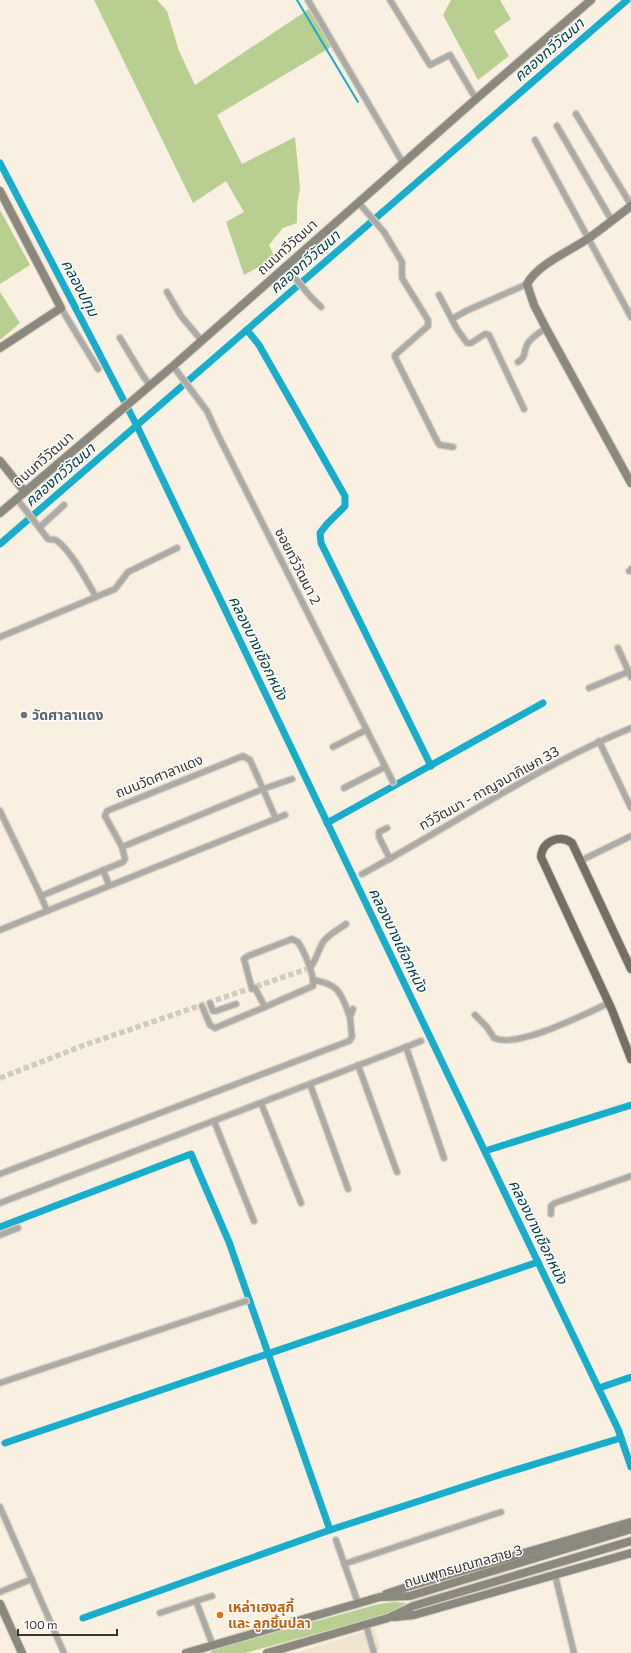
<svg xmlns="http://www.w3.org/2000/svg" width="631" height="1653" viewBox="0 0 631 1653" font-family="Commissioner,'Noto Sans Thai',sans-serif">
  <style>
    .built { fill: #f0e4ce }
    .green { fill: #b8cf91 }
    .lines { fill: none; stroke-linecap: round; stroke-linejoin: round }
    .stream { stroke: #17adcb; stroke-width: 2 }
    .canal { stroke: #17adcb; stroke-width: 7 }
    .street-tunnel { stroke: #d2cbbd; stroke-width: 5.5; stroke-dasharray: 5.5 3; stroke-linecap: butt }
    .street-casing { stroke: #d6cec1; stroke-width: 8 }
    .secondary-casing { stroke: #d6cec1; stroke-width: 10 }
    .primary-casing { stroke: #d6cec1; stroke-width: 10 }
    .street { stroke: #acaaa4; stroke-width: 5.5 }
    .secondary { stroke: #8b887e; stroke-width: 8 }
    .primary { stroke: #736f64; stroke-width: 8 }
    .worship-dot { fill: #6b7280; stroke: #fff; stroke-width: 1.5 }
    .food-dot { fill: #e8710a; stroke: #fff; stroke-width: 1.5 }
    .labels { text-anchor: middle; stroke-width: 3; stroke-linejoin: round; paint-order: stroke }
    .street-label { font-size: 14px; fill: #38352f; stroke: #fff }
    .worship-label { font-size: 14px; font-weight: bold; fill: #5b616d; stroke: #fff; text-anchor: start }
    .food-label { font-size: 14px; font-weight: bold; fill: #c56008; stroke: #fff; text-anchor: start }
    .water-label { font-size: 15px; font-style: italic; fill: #003e4a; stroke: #fff }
  </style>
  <rect width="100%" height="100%" fill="#f9f0e1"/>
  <polygon class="built" points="375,1628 380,1650 372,1653 296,1653"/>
  <g class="green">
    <polygon points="94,0 157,0 167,11 179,51 195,85 309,9 331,47 217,115 242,164 295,137 300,188 297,205 297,223 283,228 269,245 275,258 244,275 226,222 244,212 226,181 193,203"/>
    <polygon points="451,0 500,0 511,19 494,31 509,56 478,80 443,15"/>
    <polygon points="0,210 30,265 0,284"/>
    <polygon points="0,292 20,323 0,340"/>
    <polygon points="393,1602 406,1603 392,1613 245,1653 210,1653 214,1649 379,1604"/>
  </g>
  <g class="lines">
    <polyline class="stream" points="297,0 358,102"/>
    <g class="canal">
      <polyline points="0,163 137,426 618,1429 631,1467"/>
      <polyline points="247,330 259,345 345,496 345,506 327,524 320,533 321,543 431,766"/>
      <polyline points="0,544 627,0"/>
      <polyline points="327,823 543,703"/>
      <polyline points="485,1151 631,1105"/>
      <polyline points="0,1227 191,1154 229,1242 330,1530"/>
      <polyline points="599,1388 631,1377"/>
      <polyline points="5,1443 538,1262"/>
      <polyline points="83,1618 330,1530 499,1475 621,1438"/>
    </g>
    <polyline class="street-tunnel" points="0,1078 82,1046 310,968"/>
    <g class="street-casing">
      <g id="street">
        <polyline points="308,0 403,163"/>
        <polyline points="390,0 430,65 450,55 476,99"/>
        <polyline points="576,114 631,205"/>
        <polyline points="557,126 612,221"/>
        <polyline points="535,140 631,317"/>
        <polyline points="358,202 384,232 402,262 402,278 428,320 428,326 395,355 395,357 438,443 440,445 453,447"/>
        <polyline points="285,266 310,296 321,307"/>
        <polyline points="167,292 181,316 202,341"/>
        <polyline points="439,295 457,329 467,343 471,343 485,334 489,335 524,409"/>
        <polyline points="61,308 98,369"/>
        <polyline points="452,319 466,311 527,284"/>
        <polyline points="120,338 143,376 150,385"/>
        <path d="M518,362C527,357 523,350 528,343C532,337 540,332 546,328"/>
        <polyline points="173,366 207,411 217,433 393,782"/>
        <path d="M17,499L48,539C51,540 55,539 57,541C71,550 88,583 96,597"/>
        <polyline points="40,527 64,505"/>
        <polyline points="629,571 631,569"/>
        <polyline points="0,637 115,589 128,572 177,548"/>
        <polyline points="618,648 631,677"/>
        <polyline points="589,688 628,672"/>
        <polyline points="599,741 631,808"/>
        <polyline points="333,747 366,730"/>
        <polyline points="344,788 385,767"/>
        <polyline points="0,811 41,896 123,862 125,859 122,847 105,816 107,811 243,756 250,760 263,789 292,779"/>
        <polyline points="387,828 379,832 379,837 390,859"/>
        <polyline points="122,847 263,789 276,819"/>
        <polyline points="580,861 631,836"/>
        <polyline points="103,870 109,885"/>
        <path d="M362,874C452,826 536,767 631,728"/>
        <polyline points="41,896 47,911 285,815"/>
        <polyline points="0,930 47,911"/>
        <path d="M310,968C316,960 318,951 323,942C329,934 338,930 346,924"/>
        <path d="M313,980C340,984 341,994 350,1017"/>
        <path d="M252,989L244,959L248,956L292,939L298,942C304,951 315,976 313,986L265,1007L255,988"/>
        <polyline points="210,1003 213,1011 216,1011 236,1004"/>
        <polyline points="202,1006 210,1025 215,1028 265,1007"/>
        <path d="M475,1015L486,1026L494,1038C517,1049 585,1014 609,1003"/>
        <polyline points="406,1047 421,1041"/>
        <polyline points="358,1065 397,1172"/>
        <polyline points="310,1084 348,1189"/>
        <polyline points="261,1103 301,1203"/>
        <polyline points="214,1121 254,1221"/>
        <polyline points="0,1174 349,1041 352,1037 350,1017 353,1009"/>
        <polyline points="0,1203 406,1047 444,1158"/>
        <polyline points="551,1214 551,1206 555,1203 631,1176"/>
        <polyline points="0,1235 18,1228"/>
        <polyline points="0,1383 246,1301"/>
        <polyline points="0,1507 64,1653"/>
        <polyline points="336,1540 358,1603"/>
        <polyline points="344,1564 501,1512"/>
        <polyline points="555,1575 574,1653"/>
        <polyline points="0,1592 32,1579"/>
        <polyline points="212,1596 196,1601 213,1646"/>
        <polyline points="160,1613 196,1601"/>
        <polyline points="366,1625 374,1653"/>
      </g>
    </g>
    <g class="secondary-casing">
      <g id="secondary">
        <polyline points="0,191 61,308 0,348"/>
        <path d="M631,206C617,217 603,228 589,238C570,251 538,264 527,284L534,305L548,332L631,483"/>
        <polyline points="0,461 25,492"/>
        <polyline points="0,513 173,366 476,99 591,0"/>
        <polyline points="386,1594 407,1587 631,1522"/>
        <polyline points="0,1604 22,1653"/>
        <polyline points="394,1617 414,1615 631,1553"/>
        <polyline points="186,1653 380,1597 410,1596 631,1529"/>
        <polyline points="267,1653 388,1618 413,1606 631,1541"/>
      </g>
    </g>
    <g class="primary-casing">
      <path id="primary" d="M631,969L572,843C560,834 542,841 541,857L612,1010L631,1059"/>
    </g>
    <use href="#street" class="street"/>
    <use href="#secondary" class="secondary"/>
    <use href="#primary" class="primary"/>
  </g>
  <circle class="worship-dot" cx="24" cy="715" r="4"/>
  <circle class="food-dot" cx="220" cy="1615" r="4"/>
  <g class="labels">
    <g class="street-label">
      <text transform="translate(287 247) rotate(-42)" y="5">ถนนทวีวัฒนา</text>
      <text transform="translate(43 459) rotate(-41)" y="5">ถนนทวีวัฒนา</text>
      <text transform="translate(298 566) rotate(63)" y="5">ซอยทวีวัฒนา 2</text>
      <text transform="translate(159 776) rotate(-22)" y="5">ถนนวัดศาลาแดง</text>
      <text transform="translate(489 788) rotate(-29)" y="5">ทวีวัฒนา - กาญจนาภิเษก 33</text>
      <text transform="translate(463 1566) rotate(-16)" y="5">ถนนพุทธมณฑลสาย 3</text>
    </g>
    <g class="worship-label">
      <text x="32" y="720">วัดศาลาแดง</text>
    </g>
    <g class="food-label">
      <text x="228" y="1612">เหล่าเฮงสุกี้<tspan x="228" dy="16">และ ลูกชิ้นปลา</tspan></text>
    </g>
    <g class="water-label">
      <text transform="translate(549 50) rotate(-41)" y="5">คลองทวีวัฒนา</text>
      <text transform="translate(305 262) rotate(-41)" y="5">คลองทวีวัฒนา</text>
      <text transform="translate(80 288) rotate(62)" y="5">คลองปทุม</text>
      <text transform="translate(60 475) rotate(-41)" y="5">คลองทวีวัฒนา</text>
      <text transform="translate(258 648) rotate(64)" y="5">คลองบางเชือกหนัง</text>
      <text transform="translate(398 940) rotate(64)" y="5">คลองบางเชือกหนัง</text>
      <text transform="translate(538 1232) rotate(64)" y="5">คลองบางเชือกหนัง</text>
    </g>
  </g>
  <path d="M18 1629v6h99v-6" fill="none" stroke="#38352f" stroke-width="2"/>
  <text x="24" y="1629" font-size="12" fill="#38352f" stroke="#ffffff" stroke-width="3" paint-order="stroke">100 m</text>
</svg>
